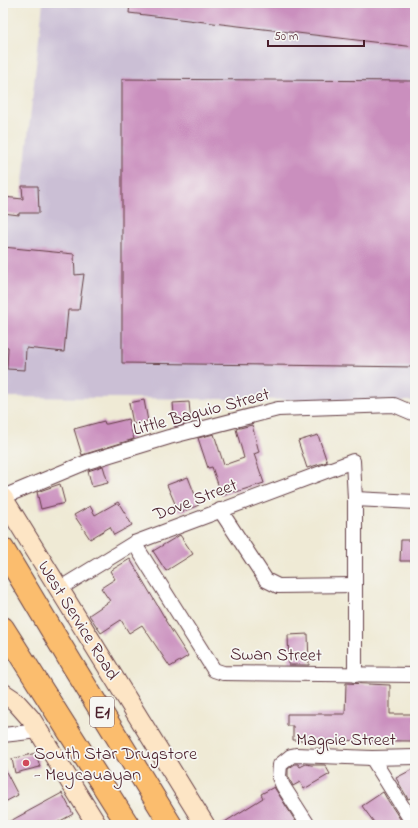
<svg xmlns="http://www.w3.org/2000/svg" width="418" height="828" viewBox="0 0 418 828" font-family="'Indie Flower',sans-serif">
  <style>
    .industrial { fill: #cbbfd5 }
    .building { fill: #ca8fbe }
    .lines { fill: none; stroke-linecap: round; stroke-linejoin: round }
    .street-casing { stroke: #633d44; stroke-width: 16 }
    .secondary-casing { stroke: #633d44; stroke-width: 21 }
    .highway-casing { stroke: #633d44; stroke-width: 24 }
    .street { stroke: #fff; stroke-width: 14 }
    .secondary { stroke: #fde5c5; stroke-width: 19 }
    .highway { stroke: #fbbd6e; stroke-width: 22 }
    .poi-dot { fill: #d1495b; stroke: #f6f6f2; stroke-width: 1.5 }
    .labels { text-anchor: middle; stroke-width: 3.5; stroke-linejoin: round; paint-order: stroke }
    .shield { fill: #f6f6f2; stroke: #7e6067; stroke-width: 1 }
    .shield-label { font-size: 17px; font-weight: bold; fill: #4a1f2b }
    .street-label { font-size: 18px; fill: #4a1f2b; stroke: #f6f6f2 }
    .poi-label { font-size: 18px; fill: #4a1f2b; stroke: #f6f6f2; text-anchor: start }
  </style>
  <rect width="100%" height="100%" fill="#f6f6f2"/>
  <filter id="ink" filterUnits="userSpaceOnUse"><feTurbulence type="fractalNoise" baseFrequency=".025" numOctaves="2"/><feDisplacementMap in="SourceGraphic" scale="8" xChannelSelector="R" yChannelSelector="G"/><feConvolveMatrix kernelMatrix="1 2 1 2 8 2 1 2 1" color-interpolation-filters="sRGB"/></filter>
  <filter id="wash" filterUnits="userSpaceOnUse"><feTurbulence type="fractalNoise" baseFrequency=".012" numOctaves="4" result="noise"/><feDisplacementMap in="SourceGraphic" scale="16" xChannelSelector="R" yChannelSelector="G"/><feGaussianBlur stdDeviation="0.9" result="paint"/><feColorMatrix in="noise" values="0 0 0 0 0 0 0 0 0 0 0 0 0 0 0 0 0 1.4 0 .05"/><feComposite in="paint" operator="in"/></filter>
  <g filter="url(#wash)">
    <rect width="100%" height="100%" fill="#efead5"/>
    <polygon class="industrial" points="43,3 415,3 415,401 3,397 3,215 19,217"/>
    <g id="blocks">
      <g class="building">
        <polygon points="130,3 415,3 415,47 129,13"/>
        <polygon points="122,79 415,81 415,367 122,363"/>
        <polygon points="22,186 38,186 39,213 19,213 19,215 3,213 3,197 23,199"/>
        <polygon points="3,247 74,254 75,275 84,274 79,310 68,310 64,352 26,348 25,370 7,369 8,347 3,346"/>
        <polygon points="144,400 148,421 133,424 129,403"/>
        <polygon points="189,402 191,423 175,427 173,403"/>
        <polygon points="128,419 134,439 82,455 74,429 104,421 105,424 107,424"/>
        <polygon points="252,425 259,452 254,454 264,483 236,492 235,491 222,496 212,467 208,468 198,438 214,434 224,465 244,458 236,429"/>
        <polygon points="318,435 327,462 307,468 298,441"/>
        <polygon points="103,466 108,483 92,487 88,471"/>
        <polygon points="188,477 199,505 179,513 167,485"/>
        <polygon points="60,484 65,503 41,509 37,492"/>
        <polygon points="118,502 132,525 114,535 110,527 90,539 74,515 90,506 95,515"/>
        <polygon points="180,535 193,554 166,571 153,551"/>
        <polygon points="401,540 415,540 415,561 400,561"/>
        <polygon points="130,559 166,620 165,620 188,656 170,667 142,625 129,633 121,620 101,633 89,615 110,601 101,588 115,579 110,571"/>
        <polygon points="308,634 309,665 289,665 288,635"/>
        <polygon points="346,683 390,685 390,714 415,714 415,741 293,740 293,726 287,726 287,714 345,714"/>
        <polygon points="36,753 40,767 15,773 12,759"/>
        <polygon points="295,764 298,764 300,767 306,764 311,765 325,765 330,774 304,789 300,782 293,786 288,776 288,769"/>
        <polygon points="3,766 18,795 3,803"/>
        <polygon points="415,768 415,796 408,799 396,778"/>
        <polygon points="274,787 298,825 220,825 263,798 261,794"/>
        <polygon points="383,792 387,799 404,825 376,825 362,806"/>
        <polygon points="62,793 73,814 53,825 3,825"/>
      </g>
    </g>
  </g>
  <g filter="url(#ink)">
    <use href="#blocks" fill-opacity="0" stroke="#633d44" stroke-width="1"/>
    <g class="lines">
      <g class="street-casing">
        <g id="street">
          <polyline points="3,497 87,462 169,437 278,409 394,405 415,414"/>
          <polyline points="355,499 415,502"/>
          <polyline points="220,510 266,580 278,586 355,585"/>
          <polyline points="134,543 214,670 223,673 415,675"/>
          <polyline points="59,589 134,543 353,461 355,499 355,675"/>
          <polyline points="3,735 39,731"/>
          <polyline points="372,758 414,825"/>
          <polyline points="308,825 283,786 279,777 280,765 291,756 296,755 372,758 415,757"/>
        </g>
      </g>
      <g class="secondary-casing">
        <g id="secondary">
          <polyline points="3,498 205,825"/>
          <polyline points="3,693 15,701 31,719 97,825"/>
        </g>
      </g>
      <g class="highway-casing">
        <g id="highway">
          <polyline points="3,549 72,664 171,825"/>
          <polyline points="3,628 128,825"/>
        </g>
      </g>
      <use href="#street" class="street"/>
      <use href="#secondary" class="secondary"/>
      <use href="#highway" class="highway"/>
    </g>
  </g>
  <circle class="poi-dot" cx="26" cy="763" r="4"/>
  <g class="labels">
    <rect class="shield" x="90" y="697" width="24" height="30" rx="3"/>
    <g class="shield-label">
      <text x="102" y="718">E1</text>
    </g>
    <g class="street-label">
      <text transform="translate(201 411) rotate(-15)" y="6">Little Baguio Street</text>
      <text transform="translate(195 499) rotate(-21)" y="6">Dove Street</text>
      <text transform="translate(79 620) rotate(58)" y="6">West Service Road</text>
      <text transform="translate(276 654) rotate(1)" y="6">Swan Street</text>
      <text x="346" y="745">Magpie Street</text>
    </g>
    <g class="poi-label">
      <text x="34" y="759">South Star Drugstore<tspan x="34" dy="21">- Meycauayan</tspan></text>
    </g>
  </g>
  <rect width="418" height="828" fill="none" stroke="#f6f6f2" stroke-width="16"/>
  <path d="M268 40v6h96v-6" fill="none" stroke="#4a1f2b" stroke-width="2"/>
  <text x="274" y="40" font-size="12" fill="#4a1f2b" stroke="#f6f6f2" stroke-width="3" paint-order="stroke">50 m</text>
</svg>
